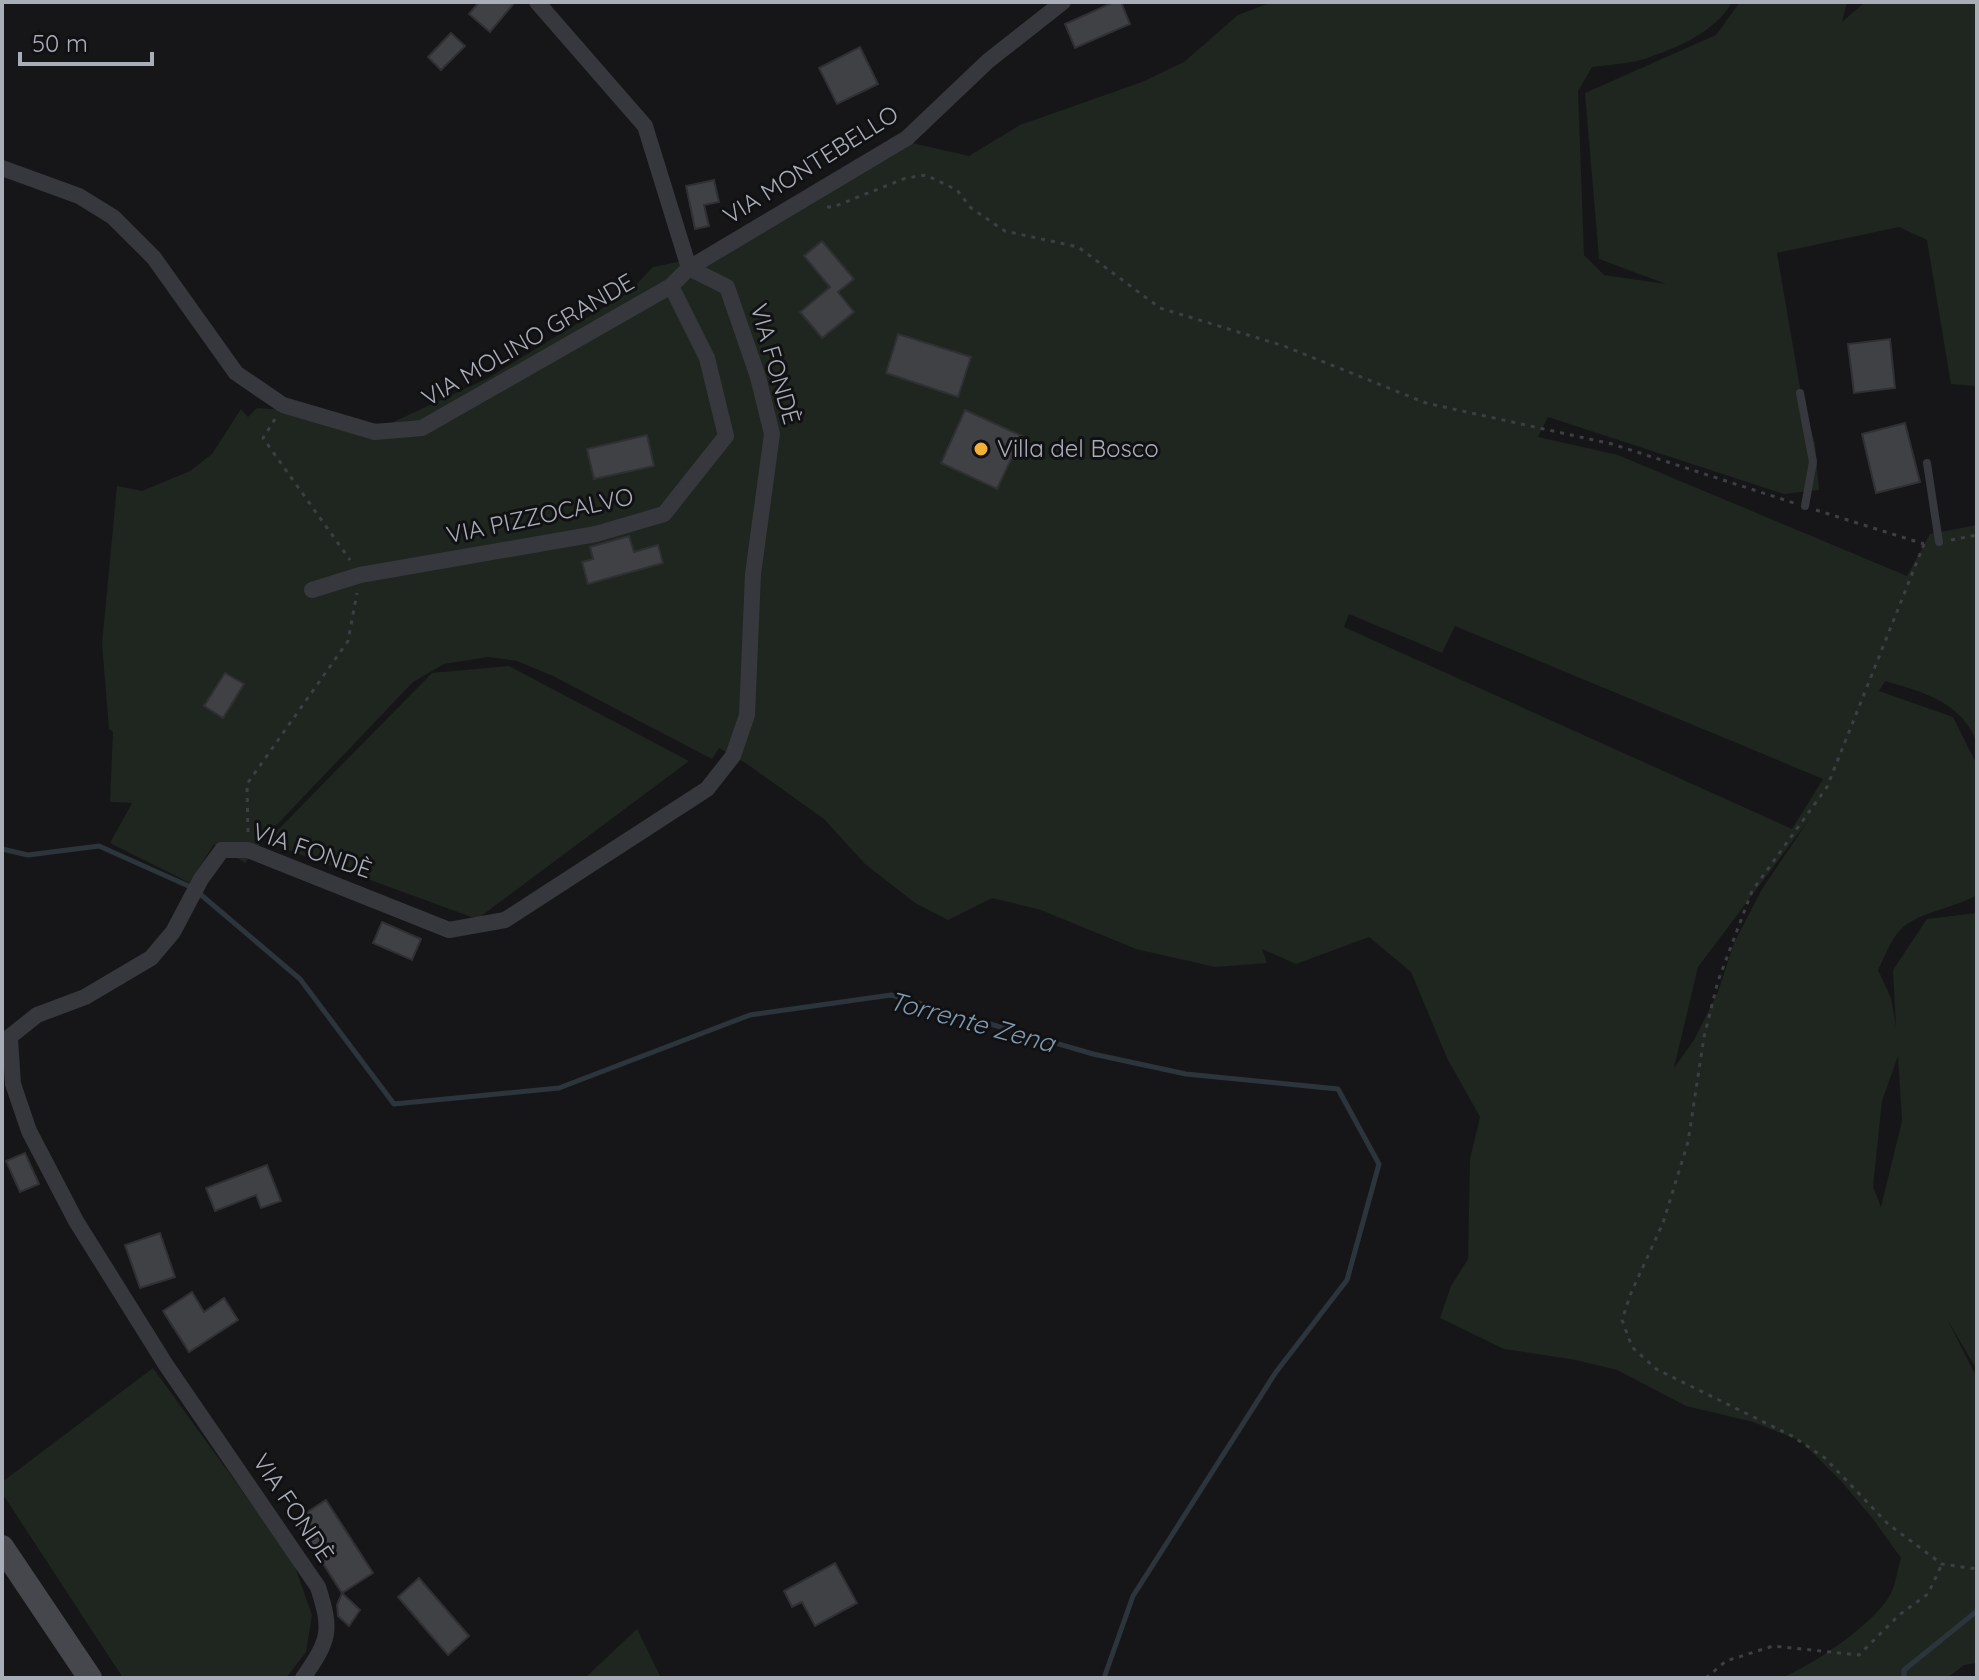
<svg xmlns="http://www.w3.org/2000/svg" width="1979" height="1680" viewBox="0 0 1979 1680" font-family="Quicksand,sans-serif">
  <style>
    .green { fill: #1e261f; fill-rule: evenodd }
    .lines { fill: none; stroke-linecap: round; stroke-linejoin: round }
    .stream { stroke: #2c353c; stroke-width: 5 }
    .building { fill: #404145; stroke: #303034; stroke-width: 2 }
    .path { stroke: #3d3f44; stroke-width: 3; stroke-dasharray: 4 6; stroke-linecap: butt }
    .lane { stroke: #37383d; stroke-width: 8 }
    .street { stroke: #37383d; stroke-width: 16 }
    .secondary { stroke: #45474d; stroke-width: 24 }
    .poi-dot { fill: #f2b134; stroke: #111113; stroke-width: 3 }
    .labels { text-anchor: middle; stroke-width: 6; stroke-linejoin: round; paint-order: stroke }
    .street-label { font-size: 24px; fill: #a8adb8; stroke: #111113 }
    .poi-label { font-size: 24px; fill: #a8adb8; stroke: #111113; text-anchor: start }
    .water-label { font-size: 26px; font-style: italic; fill: #7f9bb3; stroke: #111113 }
  </style>
  <rect width="100%" height="100%" fill="#161618"/>
  <g class="green">
    <path d="M1272,2H1732C1716,33 1669,52 1637,61C1623,64 1607,65 1592,67L1578,91L1584,255L1604,275L1666,284L1599,259L1585,93L1716,35L1740,2H1847L1842,22L1865,2H1977V386L1951,384L1927,240L1899,227L1777,253L1803,405L1815,443L1819,490L1784,494L1548,417L1538,437L1618,455L1907,576L1930,534L1977,525V743C1962,702 1923,692 1885,681L1879,691L1953,717L1977,765V895C1954,909 1912,912 1896,935C1889,945 1884,958 1878,970L1891,998L1896,1027L1893,970L1927,919L1977,913V1370L1947,1319L1977,1378V1663L1964,1665L1947,1678H1781C1812,1666 1874,1624 1890,1595C1896,1585 1897,1569 1901,1558L1873,1519L1841,1481L1801,1441L1753,1422L1686,1406L1617,1370L1576,1360L1504,1349L1440,1318L1451,1286L1468,1259L1470,1159L1480,1117L1447,1058L1411,972L1369,937L1296,964L1262,949L1267,963L1215,967L1136,949L1041,910L992,898L948,920L915,903L865,864L824,819L747,764L719,748L712,759L553,676L517,661L488,657L444,664L413,682L267,835L245,863L214,844L190,883L110,843L132,803L110,802L113,732L109,729L102,644L117,486L142,491L190,471L212,454L241,409L248,417L257,408L315,412L359,424L391,423L488,378L629,292L653,267L717,254L895,139L969,156L1020,125L1142,82L1184,62L1238,15ZM1349,614L1442,653L1455,626L1823,779L1792,829L1344,627ZM1810,818L1762,889L1734,943L1718,992L1694,1040L1674,1068L1698,967ZM1898,1056L1902,1121L1881,1207L1873,1187L1882,1101Z"/>
    <polygon points="509,666 689,761 477,919 266,842 432,673"/>
    <polygon points="153,1368 293,1561 312,1615 306,1652 286,1678 123,1678 2,1493 2,1482"/>
    <polygon points="637,1629 661,1678 585,1678"/>
  </g>
  <g class="lines">
    <g class="stream">
      <polyline points="2,849 28,855 99,846 193,888 300,979 394,1104 559,1088 750,1015 891,995 1093,1054 1186,1074 1338,1089 1379,1164 1347,1280 1276,1372 1133,1596 1104,1678"/>
      <polyline points="1904,1678 1904,1670 1977,1611"/>
    </g>
  </g>
  <g class="building">
    <polygon points="479,2 515,2 490,32 469,14"/>
    <polygon points="1114,2 1121,2 1130,24 1075,48 1065,24"/>
    <polygon points="451,33 465,46 441,70 428,57"/>
    <polygon points="860,47 878,84 837,104 819,68"/>
    <polygon points="714,180 719,202 704,205 709,226 695,229 686,186"/>
    <polygon points="822,241 854,279 838,292 854,312 822,338 800,312 830,287 804,256"/>
    <polygon points="898,334 971,357 958,397 886,373"/>
    <polygon points="1890,339 1895,388 1854,393 1848,344"/>
    <polygon points="965,410 1022,436 997,489 941,463"/>
    <polygon points="1905,423 1920,482 1876,493 1862,434"/>
    <polygon points="647,435 654,466 594,479 587,449"/>
    <polygon points="629,536 634,552 658,545 663,563 588,584 582,562 593,559 590,547"/>
    <polygon points="225,673 244,684 223,718 204,706"/>
    <polygon points="382,922 421,939 412,960 373,943"/>
    <polygon points="25,1153 39,1184 20,1192 6,1161"/>
    <polygon points="267,1165 281,1201 261,1208 256,1195 215,1211 206,1188"/>
    <polygon points="160,1233 175,1277 140,1288 125,1245"/>
    <polygon points="192,1292 204,1312 224,1298 238,1320 189,1352 163,1311"/>
    <polygon points="326,1500 373,1573 342,1593 295,1520"/>
    <polygon points="835,1563 857,1603 815,1626 802,1602 792,1607 784,1591"/>
    <polygon points="419,1578 469,1636 448,1655 398,1597"/>
    <polygon points="342,1593 360,1610 349,1626 338,1616 337,1605"/>
  </g>
  <g class="lines">
    <g class="path">
      <polyline points="827,207 833,207 906,178 926,175 957,190 971,208 1005,231 1078,247 1160,308 1284,346 1426,403 1612,444 1794,503"/>
      <polyline points="275,419 263,438 350,560"/>
      <polyline points="1816,510 1924,544"/>
      <polyline points="1951,540 1977,535"/>
      <polyline points="1924,544 1827,787 1752,891 1718,981 1704,1037 1688,1142 1663,1223 1631,1293 1622,1320 1632,1347 1656,1369 1792,1436 1825,1458 1888,1524 1942,1564 1977,1569"/>
      <polyline points="248,832 247,784 348,641 357,593"/>
      <polyline points="1706,1678 1726,1661 1773,1646 1859,1655 1899,1615 1928,1594 1942,1564"/>
    </g>
    <g class="lane">
      <polyline points="1800,393 1813,462 1805,506"/>
      <polyline points="1927,463 1939,542"/>
    </g>
    <g class="street">
      <polyline points="537,2 645,126 689,268"/>
      <polyline points="2,168 79,196 113,217 154,258 236,373 283,405 375,432 422,428 671,286 689,268 907,138 988,61 1063,2"/>
      <polyline points="312,590 360,575 596,534 664,514 726,436 707,358 671,286"/>
      <path d="M10,1039L13,1084L29,1131L76,1221L166,1365L318,1587C332,1631 330,1639 303,1678"/>
      <polyline points="2,1043 37,1015 85,997 151,958 173,932 201,879 222,850 248,850 449,930 505,920 707,789 733,756 747,715 753,574 772,434 758,377 727,287 689,268"/>
    </g>
    <polyline class="secondary" points="2,1547 90,1678"/>
  </g>
  <circle class="poi-dot" cx="981" cy="449" r="8"/>
  <g class="labels">
    <g class="street-label">
      <text transform="translate(811 165) rotate(-32)" y="8">VIA MONTEBELLO</text>
      <text transform="translate(528 340) rotate(-30)" y="8">VIA MOLINO GRANDE</text>
      <text transform="translate(775 364) rotate(74)" y="8">VIA FONDÈ</text>
      <text transform="translate(540 516) rotate(-12)" y="8">VIA PIZZOCALVO</text>
      <text transform="translate(312 851) rotate(19)" y="8">VIA FONDÈ</text>
      <text transform="translate(293 1508) rotate(56)" y="8">VIA FONDÈ</text>
    </g>
    <g class="poi-label">
      <text x="997" y="457">Villa del Bosco</text>
    </g>
    <g class="water-label">
      <text transform="translate(972 1022) rotate(15)" y="9">Torrente Zena</text>
    </g>
  </g>
  <rect width="1979" height="1680" fill="none" stroke="#a8adb8" stroke-width="8"/>
  <path d="M20 52v12h132v-12" fill="none" stroke="#a8adb8" stroke-width="4"/>
  <text x="32" y="52" font-size="24" fill="#a8adb8" stroke="#111113" stroke-width="6" paint-order="stroke">50 m</text>
</svg>
